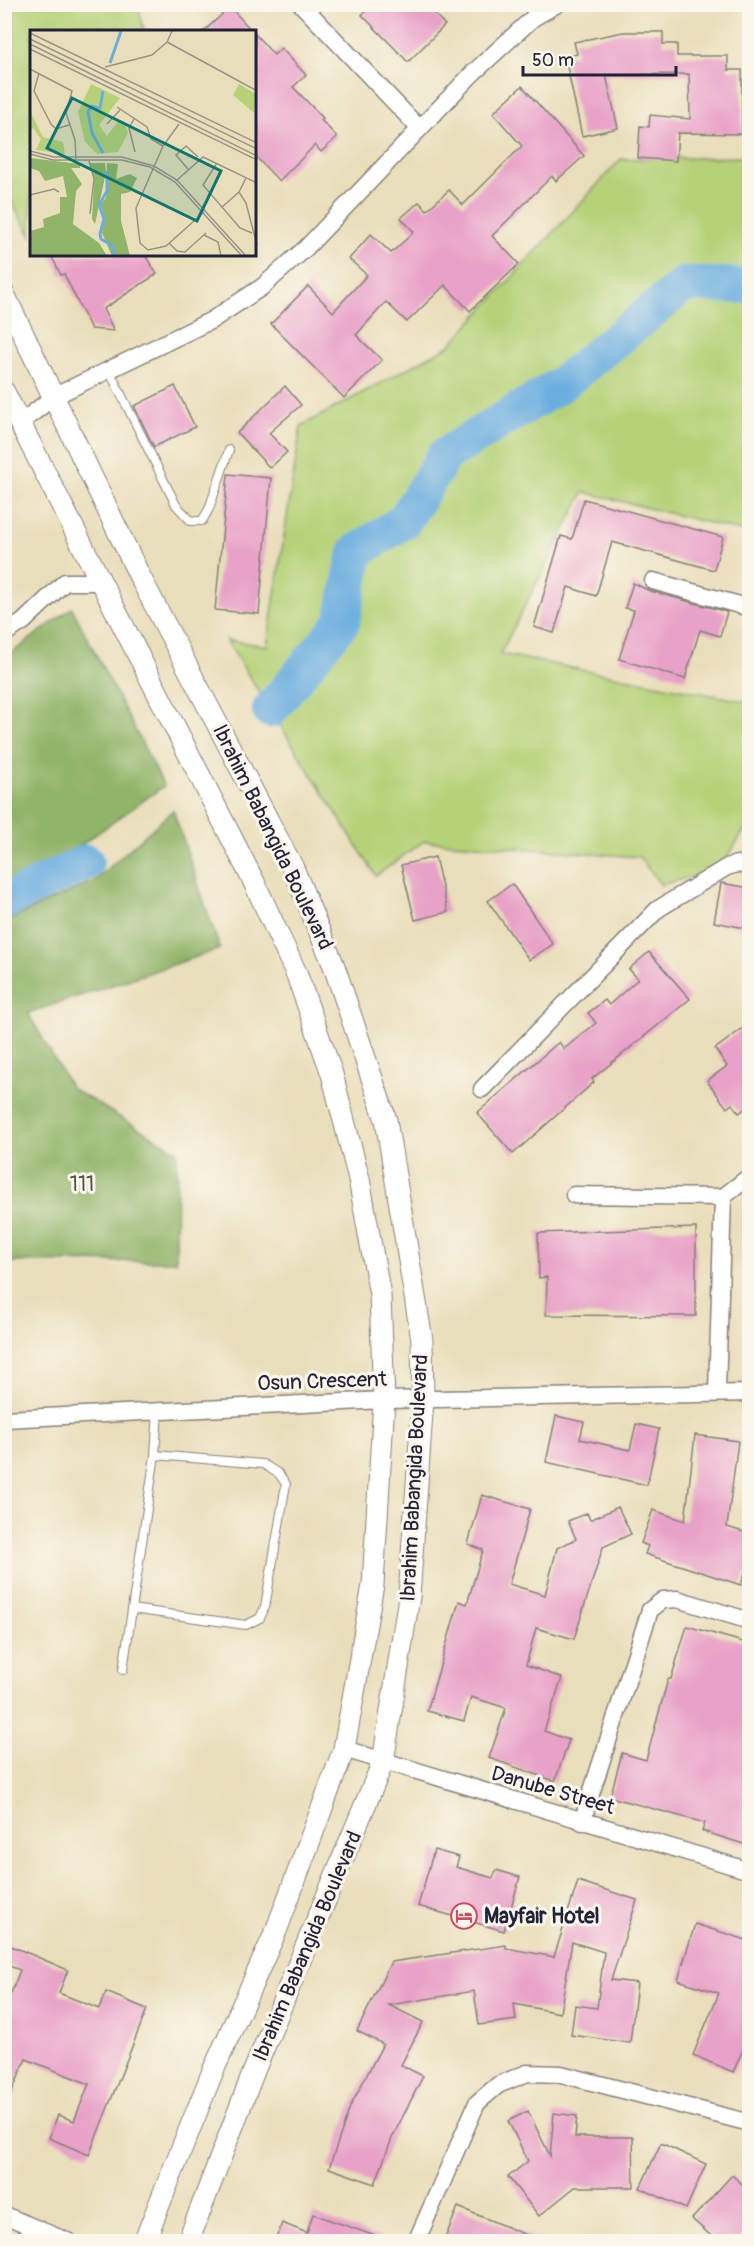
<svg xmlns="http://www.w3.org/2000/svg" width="754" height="2246" viewBox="0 0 754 2246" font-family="Pangolin,sans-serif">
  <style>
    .green { fill: #b5d278; stroke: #6c7a5a; stroke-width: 1.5 }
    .forest { fill: #90b468; stroke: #596b52; stroke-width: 1.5 }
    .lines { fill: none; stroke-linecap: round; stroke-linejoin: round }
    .river { stroke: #6baddf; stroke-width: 36 }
    .building { fill: #e8a1c7 }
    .service-casing { stroke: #86807a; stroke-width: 10 }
    .minor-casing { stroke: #86807a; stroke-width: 19 }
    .tertiary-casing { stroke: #86807a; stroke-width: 23 }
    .service { stroke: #fff; stroke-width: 8 }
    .minor { stroke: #fff; stroke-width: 16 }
    .tertiary { stroke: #fff; stroke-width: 21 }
    .labels { text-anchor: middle; stroke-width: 6; stroke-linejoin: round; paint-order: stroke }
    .street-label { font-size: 21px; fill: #22223b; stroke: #fbf7ec }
    .park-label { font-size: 21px; fill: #4e574d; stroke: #fbf7ec }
    .poi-label { font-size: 21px; font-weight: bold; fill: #22223b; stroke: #fbf7ec; text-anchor: start }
    .inset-river { fill: none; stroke: #6baddf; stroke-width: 3 }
    .inset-road { fill: none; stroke: #999387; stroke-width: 1.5 }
    .view { fill: #0f766e; fill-opacity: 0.15; stroke: #0f766e; stroke-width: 3 }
    .inset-edge { fill: none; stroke: #22223b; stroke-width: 3 }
  </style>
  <rect width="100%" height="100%" fill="#fbf7ec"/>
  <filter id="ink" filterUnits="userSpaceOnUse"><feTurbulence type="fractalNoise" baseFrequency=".0167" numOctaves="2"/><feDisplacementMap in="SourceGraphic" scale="12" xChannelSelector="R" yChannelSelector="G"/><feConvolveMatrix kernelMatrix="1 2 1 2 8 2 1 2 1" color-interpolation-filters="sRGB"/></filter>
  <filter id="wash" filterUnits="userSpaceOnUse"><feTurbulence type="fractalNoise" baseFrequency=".008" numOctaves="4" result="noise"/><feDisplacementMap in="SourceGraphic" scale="24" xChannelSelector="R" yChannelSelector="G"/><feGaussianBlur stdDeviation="1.35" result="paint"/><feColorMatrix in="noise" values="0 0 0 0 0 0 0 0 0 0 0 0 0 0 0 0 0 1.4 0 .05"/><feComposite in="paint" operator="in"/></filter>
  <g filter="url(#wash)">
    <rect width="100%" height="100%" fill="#e9deba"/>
    <g class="green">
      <polygon points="4,5 138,5 144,31 32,32 31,237 5,189"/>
      <polygon points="749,157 749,533 584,492 500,654 749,702 749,823 720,869 661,885 639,857 424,841 376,876 226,640 267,646 301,426 449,346 621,159"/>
    </g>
    <g class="forest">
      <polygon points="72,608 164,786 58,861 5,882 5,658"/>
      <polygon points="173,810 220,949 28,1013 71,1088 177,1151 176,1261 5,1262 5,922 95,880"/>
    </g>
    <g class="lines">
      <g class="river">
        <polyline points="270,710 342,622 356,552 404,521 445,455 560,385 685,284 750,286"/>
        <polyline points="4,902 86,862"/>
      </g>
    </g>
    <g id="blocks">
      <g class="building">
        <polygon points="372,4 425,4 445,25 408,62 362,15"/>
        <polygon points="230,7 253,32 203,32"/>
        <polygon points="623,32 663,32 663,44 677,44 677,56 728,56 728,70 742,70 742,134 678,133 676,161 638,158 640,126 649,127 650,115 690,119 689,74 606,75 618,128 582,136 565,57 577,54 574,42"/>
        <polygon points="255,34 274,55 281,48 306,75 293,87 323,118 321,120 337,137 321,152 315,145 279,181 255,156"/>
        <polygon points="522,86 584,156 556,181 552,176 492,236 519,264 470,311 445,285 407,322 386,302 356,335 382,360 344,398 271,324 308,286 333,312 367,275 349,259 371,234 391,253 414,232 401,218 419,202 427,210 449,190 463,205 522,146 493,113"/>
        <polygon points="51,255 145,255 157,274 103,309 114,331 91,329 64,274 61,275"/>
        <polygon points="175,386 195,427 154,447 134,406"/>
        <polygon points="285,386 301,405 269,433 287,452 270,468 237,433"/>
        <polygon points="228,474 271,478 259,614 215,610"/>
        <polygon points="584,499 723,537 714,570 612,542 596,596 568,587 554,633 534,627 561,536 572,539"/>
        <polygon points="633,583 650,591 727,612 720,636 700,630 685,679 619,659 634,610 625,608"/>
        <polygon points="435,857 448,912 415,920 401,865"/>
        <polygon points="721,883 750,888 750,929 714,922"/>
        <polygon points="512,884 553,944 529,960 488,901"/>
        <polygon points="649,952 690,999 592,1079 594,1082 513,1154 477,1113 559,1042 564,1049 596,1023 588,1013 605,1000 609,1005 638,979 629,969"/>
        <polygon points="750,1023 750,1105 739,1113 732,1104 727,1108 707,1081 727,1066 715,1049"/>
        <polygon points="696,1228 696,1316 546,1315 547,1277 539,1278 538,1233"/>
        <polygon points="556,1416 584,1422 580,1439 630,1450 636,1424 659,1429 647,1485 546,1462"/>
        <polygon points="695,1435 738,1441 727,1527 750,1534 750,1574 745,1573 741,1585 645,1554 648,1546 641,1543 653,1510 685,1521"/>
        <polygon points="482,1495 530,1509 509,1584 545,1595 557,1548 576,1539 568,1521 587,1513 590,1520 618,1507 631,1534 603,1547 574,1639 536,1628 526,1665 562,1678 544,1731 569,1740 555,1781 489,1758 506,1708 471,1697 464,1721 427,1711 459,1601 467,1604 483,1550 468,1544"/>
        <polygon points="687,1626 750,1644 750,1846 702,1831 705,1823 610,1797 622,1753 646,1760 668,1679 671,1679"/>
        <polygon points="434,1850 459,1857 456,1867 493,1878 496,1870 520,1877 504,1931 418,1906"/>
        <polygon points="578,1881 637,1900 611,1980 637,1983 630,2043 571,2035 575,2005 597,2008 604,1952 572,1942 560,2013 514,2004 516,2020 479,2025 474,1991 389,2005 423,2022 401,2065 423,2076 392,2138 375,2184 329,2168 350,2107 383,2044 357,2031 391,1962 506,1945 506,1948 554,1957"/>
        <polygon points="695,1924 750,1941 750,2034 733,2072 693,2055 719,1993 678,1980"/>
        <polygon points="4,1943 68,1970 59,1993 99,2009 106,1992 147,2009 89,2155 49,2138 58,2115 74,2121 89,2084 26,2059 4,2110 4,2012 20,1970 4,1964"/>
        <polygon points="528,2111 550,2156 554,2113 577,2116 575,2137 633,2137 634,2187 575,2187 539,2216 508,2177 528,2161 508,2121"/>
        <polygon points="661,2143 706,2164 686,2209 640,2188"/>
        <polygon points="732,2175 750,2191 750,2228 737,2241 717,2241 692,2219"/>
        <polygon points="458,2207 541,2241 444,2241"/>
        <polygon points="313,2214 384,2239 384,2241 275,2241 282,2223 307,2233"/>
      </g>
    </g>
  </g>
  <g filter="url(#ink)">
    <use href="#blocks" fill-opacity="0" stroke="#86807a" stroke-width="1.5"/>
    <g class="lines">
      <g class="service-casing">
        <g id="service">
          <polyline points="109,370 176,505 191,521 202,521 209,509 229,450"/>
          <polyline points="132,1609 246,1625 260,1618 265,1607 286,1484 279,1474 263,1464 155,1455"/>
          <polyline points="123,1670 155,1455 158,1411"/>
        </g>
      </g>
      <g class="minor-casing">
        <g id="minor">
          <polyline points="301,4 419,128"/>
          <polyline points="20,423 55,396 212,320 262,287 306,248 472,74 533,18 557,4"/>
          <polyline points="653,581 750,608"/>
          <polyline points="4,634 23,622 65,582 99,582"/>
          <polyline points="482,1089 658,909 727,867 737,864 750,866"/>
          <polyline points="574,1195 723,1197"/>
          <polyline points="717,1392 723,1197 750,1176"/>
          <polyline points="4,1419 384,1400 750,1393"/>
          <polyline points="344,1749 750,1871"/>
          <polyline points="582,1822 650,1610 663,1600 677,1599 750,1621"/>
          <polyline points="4,2215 69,2242"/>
          <polyline points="416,2242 477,2103 498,2085 527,2073 561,2074 750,2123"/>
        </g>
      </g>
      <g class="tertiary-casing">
        <g id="tertiary">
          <polyline points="4,294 140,577 293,868 334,966 386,1120 422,1340 423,1399 409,1597 383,1762 254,2071 188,2242"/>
          <polyline points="4,392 254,882 297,975 332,1074 359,1179 380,1295 384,1400 373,1585 344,1749 276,1931 213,2071 144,2242"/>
        </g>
      </g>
      <use href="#service" class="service"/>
      <use href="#minor" class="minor"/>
      <use href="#tertiary" class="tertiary"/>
    </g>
  </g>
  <defs>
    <g id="hotel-ring" transform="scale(1.35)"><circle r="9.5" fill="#fbf7ec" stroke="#d1495b" stroke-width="1.5"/><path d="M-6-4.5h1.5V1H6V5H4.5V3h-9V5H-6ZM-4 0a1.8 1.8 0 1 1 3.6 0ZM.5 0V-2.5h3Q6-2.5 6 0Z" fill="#d1495b"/></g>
  </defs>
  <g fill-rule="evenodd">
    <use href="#hotel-ring" x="464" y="1916"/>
  </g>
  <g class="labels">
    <g class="street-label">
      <text transform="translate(273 837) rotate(64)" y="7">Ibrahim Babangida Boulevard</text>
      <text transform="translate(322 1381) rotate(-2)" y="7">Osun Crescent</text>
      <text transform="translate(414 1478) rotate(-87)" y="7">Ibrahim Babangida Boulevard</text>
      <text transform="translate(553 1790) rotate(16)" y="7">Danube Street</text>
      <text transform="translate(307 1946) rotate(-67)" y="7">Ibrahim Babangida Boulevard</text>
    </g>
    <g class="park-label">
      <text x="82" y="1191">111</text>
    </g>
    <g class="poi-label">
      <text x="484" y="1923">Mayfair Hotel</text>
    </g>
  </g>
  <g transform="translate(30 30)">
    <rect width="226" height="226" fill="#e9deba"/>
    <path d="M61,54L90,68L69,95L77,106L89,90L94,91L98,103L88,122L67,124L55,112L48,82ZM209,54L226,64L224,83L203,65ZM0,81L13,107L33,112L35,124L6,120L11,109L3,98L0,101Z" fill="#b5d278"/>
    <path d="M0,128L50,134V138H41L52,154L46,161L43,194L69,213L77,226H0V201L14,197L13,189L30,183V167H37L33,146L15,151L9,141L0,138ZM60,133H75L76,142L65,194L62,189L64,149ZM77,133L88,134L86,149L100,144L107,148L100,162L91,164V191L100,226H82L72,203L75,189L70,174L76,168Z" fill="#90b468"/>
    <path class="inset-river" d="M80,33L91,1M73,123L62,103L58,82L61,76L70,78L73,61M77,141V161L69,175L74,189L70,204L71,209L83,216L84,226"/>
    <path class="inset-road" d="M0,3L227,113M0,9L227,119M137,12L227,61M0,14L227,126M0,19L227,130M75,37L122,25L137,12L142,1M0,39L42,61L36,83L45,110L46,129M9,43L4,61L21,94L26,99L39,95M87,77L117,97L121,109L133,116M104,89L99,98L105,122M77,94L90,80M149,94L133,116L106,178L110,213L118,220L136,216L174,182M0,121L24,127H92L124,136L147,150L216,226M0,124L23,130H92L120,137L145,152L212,226M59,131L64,149L60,184M187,133L173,155L210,198L222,203M158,139L146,125L156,116L168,127M146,151L173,127L227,153M209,162L216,173L227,215M0,165L24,159L29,162M192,177L209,162L216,148M174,205L188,212L191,226M139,213L147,221L155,222L176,203"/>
    <path class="view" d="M42,68L191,141L167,191L17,118Z"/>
    <rect width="226" height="226" class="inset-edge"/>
  </g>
  <rect width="754" height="2246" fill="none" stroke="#fbf7ec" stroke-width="24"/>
  <path d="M523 66v9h153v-9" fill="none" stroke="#22223b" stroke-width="3"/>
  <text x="532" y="66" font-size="18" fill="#22223b" stroke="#fbf7ec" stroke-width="4.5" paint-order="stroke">50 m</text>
</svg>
